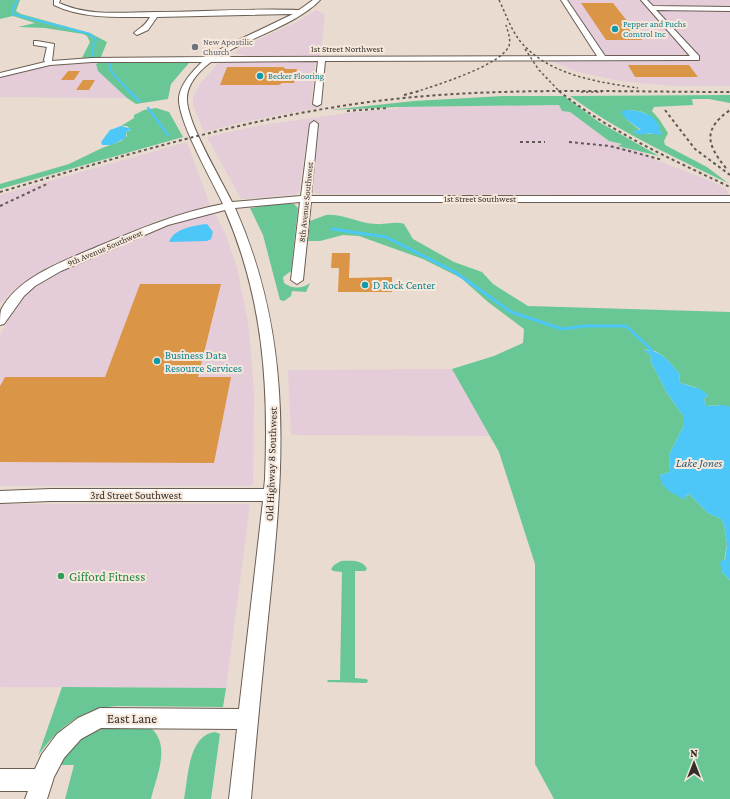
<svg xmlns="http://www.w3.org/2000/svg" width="730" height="799" viewBox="0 0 730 799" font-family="'Crimson Pro',serif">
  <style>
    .commercial { fill: #e4cdd9 }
    .green { fill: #69c796; fill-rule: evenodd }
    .water { fill: #4dc7f7 }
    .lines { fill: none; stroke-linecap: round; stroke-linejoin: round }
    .stream-far2 { stroke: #4dc7f7; stroke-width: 2 }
    .stream-far1 { stroke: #4dc7f7; stroke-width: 2.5 }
    .stream { stroke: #4dc7f7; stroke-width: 3 }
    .building { fill: #db9546 }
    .minor-casing { stroke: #6a5e53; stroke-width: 2 }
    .minor { fill: #fff; fill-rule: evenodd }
    .rail-far1 { stroke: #605852; stroke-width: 1.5; stroke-dasharray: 2.5 2.5; stroke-linecap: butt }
    .rail { stroke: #605852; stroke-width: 2; stroke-dasharray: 3 3; stroke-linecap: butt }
    .culture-dot { fill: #0f9aa8; stroke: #f7e8dc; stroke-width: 1.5 }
    .worship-dot { fill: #6b7280; stroke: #f7e8dc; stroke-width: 1.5 }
    .leisure-dot { fill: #2e9e5b; stroke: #f7e8dc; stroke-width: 1.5 }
    .labels { text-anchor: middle; stroke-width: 4; stroke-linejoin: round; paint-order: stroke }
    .far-culture-label { font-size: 9px; fill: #0d838f; stroke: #f7e8dc; text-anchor: start }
    .far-worship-label { font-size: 9px; fill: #5b616d; stroke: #f7e8dc; text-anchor: start }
    .far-street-label { font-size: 9px; fill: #342e2a; stroke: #f7e8dc }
    .culture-label { font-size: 11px; fill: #0d838f; stroke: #f7e8dc; text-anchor: start }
    .street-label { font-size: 11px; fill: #342e2a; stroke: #f7e8dc }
    .water-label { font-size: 12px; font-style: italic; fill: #2b5c71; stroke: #f7e8dc }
    .near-leisure-label { font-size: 13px; fill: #27864d; stroke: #f7e8dc; text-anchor: start }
    .near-street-label { font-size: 13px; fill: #342e2a; stroke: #f7e8dc }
  </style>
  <rect width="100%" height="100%" fill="#e9dbcf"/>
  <g class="commercial">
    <polygon points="562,0 730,0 730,86 671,86 620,81 574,71 551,61 547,55 597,55"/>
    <polygon points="316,10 325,14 320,56 246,56 235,53 240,48 297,22"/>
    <polygon points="308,61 315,63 311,106 321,106 321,107 243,122 204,132 193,105 193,97 200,84 217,64 222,62"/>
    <polygon points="101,62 98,63 98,70 127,98 0,97 0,77 52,65"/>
    <polygon points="559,105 562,110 570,112 609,141 622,145 620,146 646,152 643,155 711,181 725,188 730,195 317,194 314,192 314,179 319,123 309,123 299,192 293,195 241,199 207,137 262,125 355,112 397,109 398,107"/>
    <polygon points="187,142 210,205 161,219 48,267 18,286 0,304 0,195"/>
    <polygon points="208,214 215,214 226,235 237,268 249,328 254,393 253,485 247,486 0,486 0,335 17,304 35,286 60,272 161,228"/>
    <polygon points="452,369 490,436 291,435 288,370"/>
    <polygon points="0,504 245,504 250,505 226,688 0,687"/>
  </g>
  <g class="green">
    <polygon points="0,0 20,0 16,11 21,14 90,33 107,42 101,57 82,58 90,42 87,36 83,34 45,28 18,27 35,23 13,16 0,19"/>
    <polygon points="101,62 184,62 189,63 171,84 168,99 136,104 127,98 98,71 96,64"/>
    <path d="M730,95V103L709,99H692L693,105L654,107L652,111L659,119L668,133L664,141L665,145L707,167L728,183C674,157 619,132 570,96ZM625,110C644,110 654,114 661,133L650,134L635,130L641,131L626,119Z"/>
    <polygon points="503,96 564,96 599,122 659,156 618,146 622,144 609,141 570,112 562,111 559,105 398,107 330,110 414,101"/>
    <polygon points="156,108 169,112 183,137 0,189 0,184 69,164 102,148 121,141 127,136 126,132 131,130 127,126 121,126 134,118 134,115 144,110"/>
    <path d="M278,204H294L298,208L291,271L283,277L284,283C292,289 302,289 310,283L306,292L292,291L291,296L284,301L280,300L263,235L250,208Z"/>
    <path d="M326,215C343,213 359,224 376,224C385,225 395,221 404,224L413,239L454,262L482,272L493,284L528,306L730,312V407L720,405L706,406L704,399L708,395L695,387L681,383L679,381L680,374C669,363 661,348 644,350L652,357L650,360L667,393L684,417V425L669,455L670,472L660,475L663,485L683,499L689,494L708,513L721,519L724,525L727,544L722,572L730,580V799H554L535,764V564L499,452L452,369L494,356L523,343L524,329L488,302L461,278L423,259L359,236L343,235L320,241H308L310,221Z"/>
    <path d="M341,561C351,561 362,559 367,569L365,571H355V678L366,679L368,680L367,683L327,682L328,680H340L342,572L333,571L331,569L334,565Z"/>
    <path d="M62,687L226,688L223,707L118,706C82,708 57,728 38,756Z"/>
    <path d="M105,728L152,729C171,747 156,777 151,799H65L74,765H60C60,749 92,732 105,728Z"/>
    <path d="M215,732L220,734L211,799H184C188,779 188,735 215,732Z"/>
  </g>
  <g class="water">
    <path d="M625,110C642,110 660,115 661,135L646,133L645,135L633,133V131L641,130L626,119L621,112Z"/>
    <polygon points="121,126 132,129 126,132 126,138 111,145 102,145 101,142 110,130"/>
    <path d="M207,224L213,232L211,239L207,241L169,242C173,229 195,225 207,224Z"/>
    <path d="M644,350C661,349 669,362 680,374L679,381L681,383L700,389L708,395L704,399L706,406C715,406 722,403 730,407V580L722,572L720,562L725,559L727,544L724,525L721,519L708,513L689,494L686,496V499H683C673,493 660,488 660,475L670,472L669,455L684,425V417L667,393L650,360L652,357Z"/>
  </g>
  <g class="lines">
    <g class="stream-far2">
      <polyline points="17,0 12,11 13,14 90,34 96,40 92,50 93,57"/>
      <polyline points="109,63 112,73 130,92"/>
    </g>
    <g class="stream-far1">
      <polyline points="129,91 139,101"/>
      <polyline points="148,108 168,135"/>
    </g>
    <polyline class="stream" points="332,229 386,237 455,272 511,312 562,329 585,326 626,326 652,350"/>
  </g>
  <g class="building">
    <polygon points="581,3 613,3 642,40 606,40"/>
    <polygon points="628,65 689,65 698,77 635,77"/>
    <polygon points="227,67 283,67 286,69 297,69 294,83 282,83 279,85 220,85"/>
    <polygon points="68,71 80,71 74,80 61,80"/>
    <polygon points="83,80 95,80 89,90 76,90"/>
    <polygon points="332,253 350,253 349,278 392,277 392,292 338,292 339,268 331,268"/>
    <polygon points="140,284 221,284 198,377 231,377 214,463 0,462 0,386 5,377 105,377"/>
  </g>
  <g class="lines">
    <g class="minor-casing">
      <path id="minor" d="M54,0H60L59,3C89,17 124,12 156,12C203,12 252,8 299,10L313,0H320C296,25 248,38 218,57L597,56L561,0H567L605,56H690L641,0H647L653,6L730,7V11L656,10L699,56V60H696L325,61L321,104L317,106L313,104L318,61L211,62C200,70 188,83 187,97C185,120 221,179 232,202L301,196L310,124L314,121L318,124L311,196H730V202H311L303,280L297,284L291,280L300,202L235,208C296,345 283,474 268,618C262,678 256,739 251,799H229L237,729L101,728L81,739L64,758L54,777L47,799H25L28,791H0V769H35L42,754L57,734L78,718L100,708L239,709L263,501H51L0,503V491L51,489H264L265,479C269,384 263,298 225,210L168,225L61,271L35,286L24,296L4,324L0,325C0,320 0,314 1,310C18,276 67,260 99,246C139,229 180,212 223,204C212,180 177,120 179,97C181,83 192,72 202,62H92L50,65L0,77V73L45,62L44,60L47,47L34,45V41H37L54,44L52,61L92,58L207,57L226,46L293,14L157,17L148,30L137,35L134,33C143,25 143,28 150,17C118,17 83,19 54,5Z"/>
    </g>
    <use href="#minor" class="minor"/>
    <g class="rail-far1">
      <path d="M499,0C506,14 510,28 520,41C548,75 597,82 638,88"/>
      <polyline points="525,49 539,70 560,92"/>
      <path d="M416,92C436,85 500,66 509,46C511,39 508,32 506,25"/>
      <polyline points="581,92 602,92"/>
    </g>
    <g class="rail">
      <path d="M559,91C610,132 671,159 730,187"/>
      <polyline points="404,95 419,91"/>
      <polyline points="665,110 695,149 730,175"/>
      <polyline points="347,111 388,108"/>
      <polyline points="520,142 545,142"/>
      <polyline points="569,142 610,146 663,160"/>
      <path d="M726,168C706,144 703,129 730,110"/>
      <path d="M0,192C119,157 238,120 362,103C483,86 607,92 730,92"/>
      <polyline points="0,206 49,183"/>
    </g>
  </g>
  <g class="culture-dot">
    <circle cx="615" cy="29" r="4"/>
    <circle cx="260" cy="76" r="4"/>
    <circle cx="365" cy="285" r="4"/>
    <circle cx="157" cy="361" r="4"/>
  </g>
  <circle class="worship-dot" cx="195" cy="47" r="4"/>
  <circle class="leisure-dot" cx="61" cy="576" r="4"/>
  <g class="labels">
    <g class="far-culture-label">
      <text x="623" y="27">Pepper and Fuchs<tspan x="623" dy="10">Comtrol Inc</tspan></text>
      <text x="268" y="79">Becker Flooring</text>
    </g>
    <g class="far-worship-label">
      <text x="203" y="45">New Apostilic<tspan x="203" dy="10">Church</tspan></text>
    </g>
    <g class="far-street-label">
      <text x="347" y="52">1st Street Northwest</text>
      <text x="480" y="202">1st Street Southwest</text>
      <text transform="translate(306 202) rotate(-84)" y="3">8th Avenue Southwest</text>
      <text transform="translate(105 248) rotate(-23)" y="3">9th Avenue Southwest</text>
    </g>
    <g class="culture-label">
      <text x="373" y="289">D Rock Center</text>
      <text x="165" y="359">Business Data<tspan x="165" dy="13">Resource Services</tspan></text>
    </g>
    <g class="street-label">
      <text transform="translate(271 464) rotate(-88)" y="4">Old Highway 8 Southwest</text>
      <text x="136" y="499">3rd Street Southwest</text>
    </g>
    <g class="water-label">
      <text x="699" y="467">Lake Jones</text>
    </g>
    <g class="near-leisure-label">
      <text x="69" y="581">Gifford Fitness</text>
    </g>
    <g class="near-street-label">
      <text x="132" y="723">East Lane</text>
    </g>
  </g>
  <g transform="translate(694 763)" stroke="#f7e8dc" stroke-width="3" paint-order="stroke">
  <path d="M0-3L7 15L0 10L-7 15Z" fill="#342e2a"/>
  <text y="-6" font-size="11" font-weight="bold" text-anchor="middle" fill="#342e2a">N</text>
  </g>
</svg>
